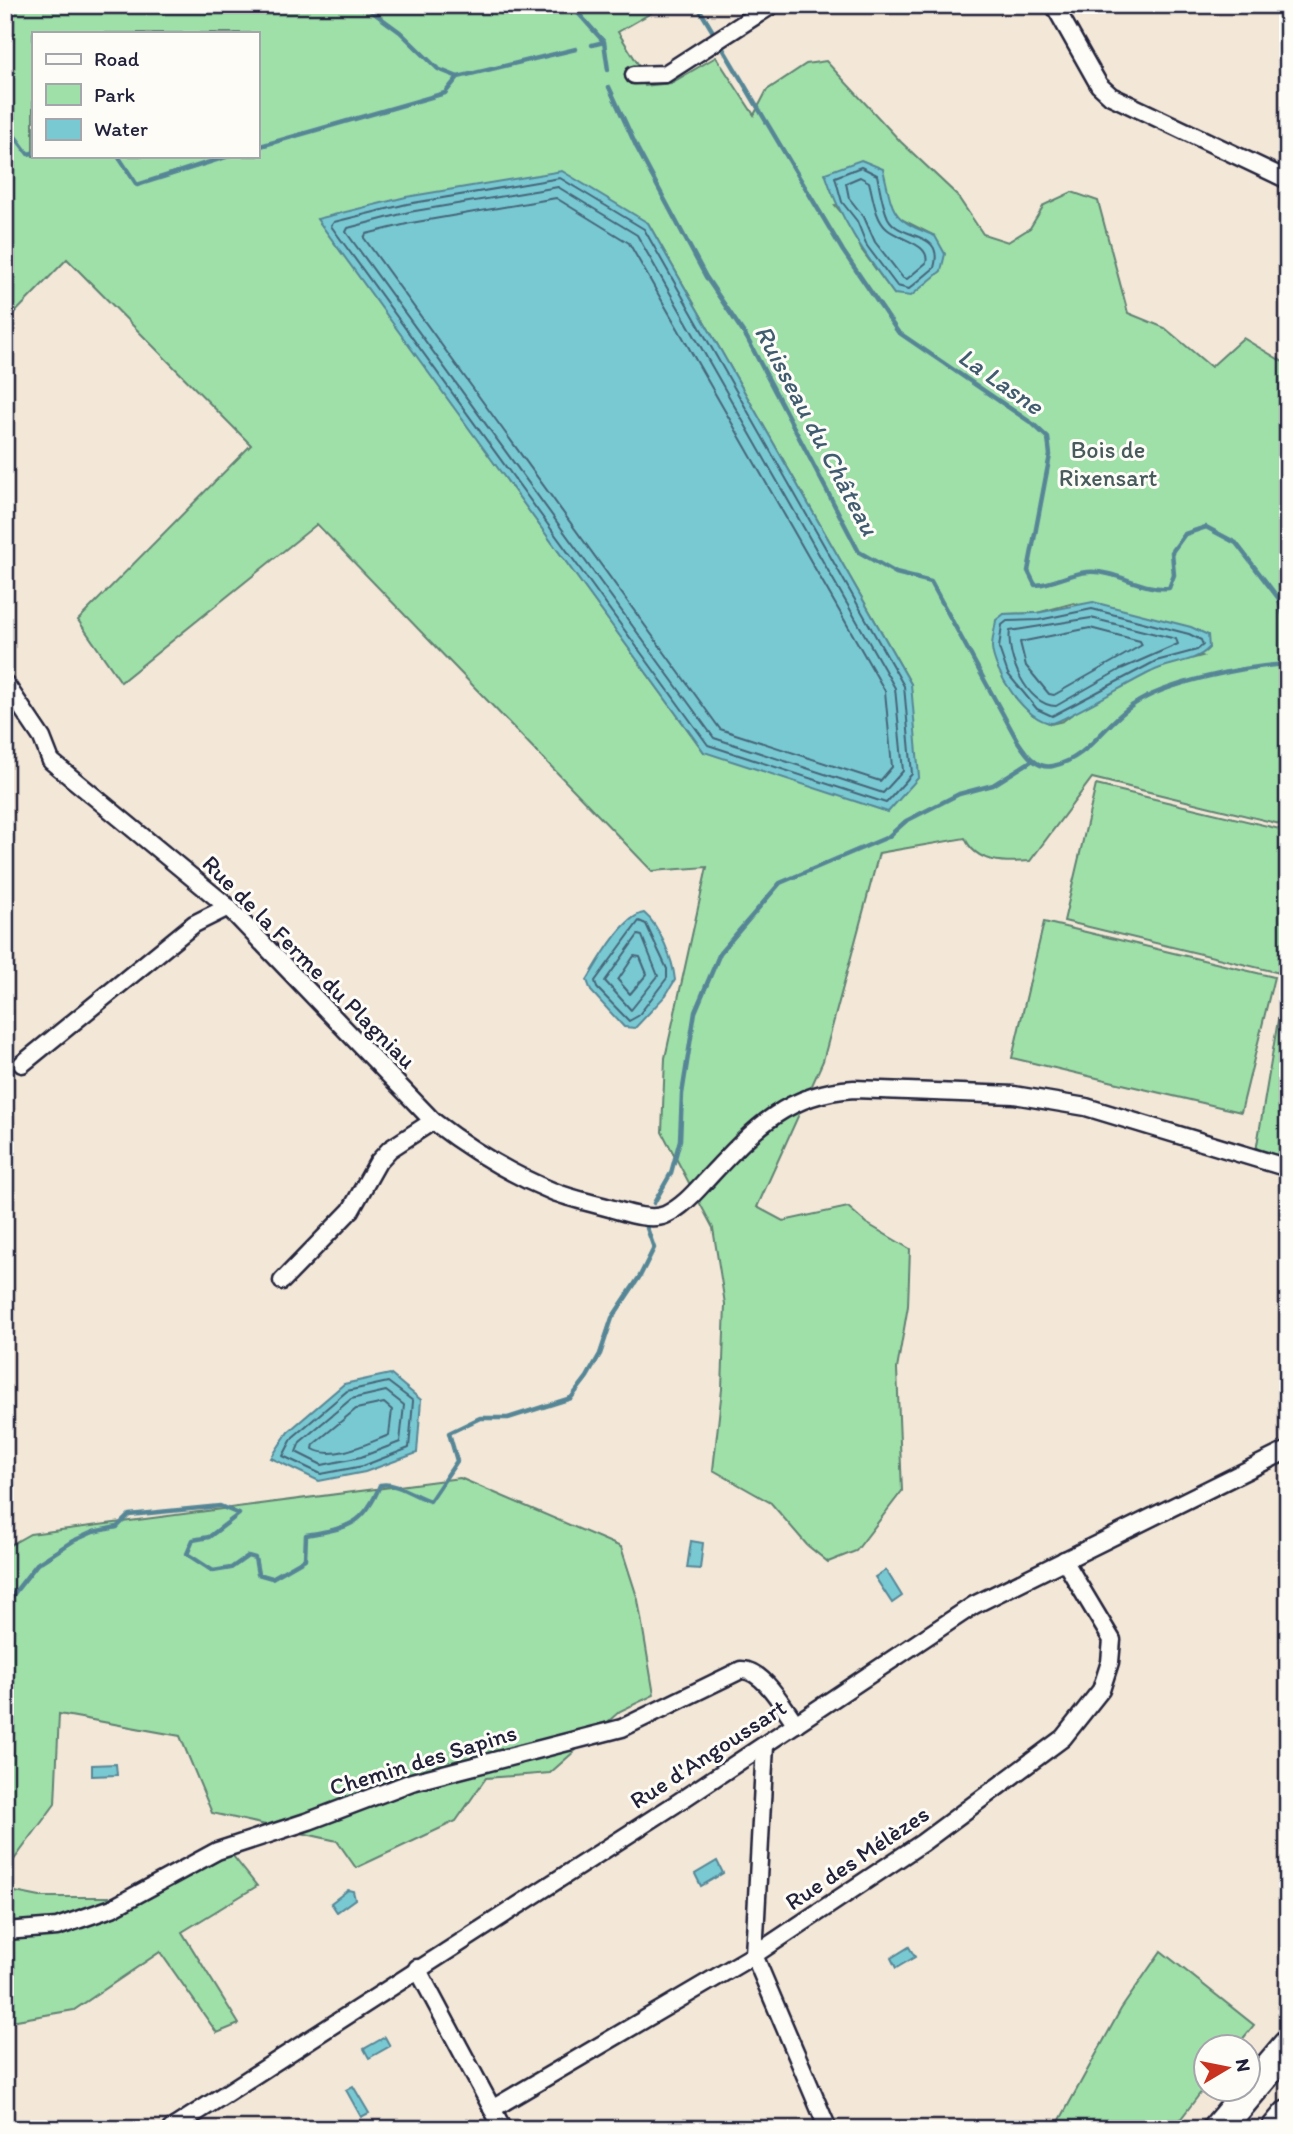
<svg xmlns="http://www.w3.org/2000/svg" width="1293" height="2134" viewBox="0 0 1293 2134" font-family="Itim,sans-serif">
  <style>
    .green { fill: #9fe0a9; stroke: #608172; stroke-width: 2; fill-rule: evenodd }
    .water { fill: #79c9d3; stroke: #568696; stroke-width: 2 }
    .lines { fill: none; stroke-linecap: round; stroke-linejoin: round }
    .shore { stroke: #456578; stroke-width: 2 }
    .stream { stroke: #568696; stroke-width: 4.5 }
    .minor-casing { stroke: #22223b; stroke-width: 21 }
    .motorway-casing { stroke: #22223b; stroke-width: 35 }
    .minor { stroke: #fdfcf7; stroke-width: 16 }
    .motorway { stroke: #fdfcf7; stroke-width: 30 }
    .labels { text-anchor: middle; stroke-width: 6; stroke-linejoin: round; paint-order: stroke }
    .park-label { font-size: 24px; fill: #485b5c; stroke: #fdfcf7 }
    .street-label { font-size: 24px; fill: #22223b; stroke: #fdfcf7 }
    .water-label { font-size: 26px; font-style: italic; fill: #405c70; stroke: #fdfcf7 }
  </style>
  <rect width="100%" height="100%" fill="#f3e8d8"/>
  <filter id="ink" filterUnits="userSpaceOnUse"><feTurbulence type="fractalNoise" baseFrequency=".0143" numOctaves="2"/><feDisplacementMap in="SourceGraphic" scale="14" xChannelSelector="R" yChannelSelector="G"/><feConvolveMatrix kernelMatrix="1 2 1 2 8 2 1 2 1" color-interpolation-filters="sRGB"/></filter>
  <g filter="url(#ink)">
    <g class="green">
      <path d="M5,5H665L618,32L638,64L645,86L671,83L716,57L754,115L767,90L806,64L826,61L901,142L956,194L983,234L1008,242L1030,228L1044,205L1072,192L1098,201L1128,313L1165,328L1211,367L1243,338L1288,365V826L1092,778L1030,861C1006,863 976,864 965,838L879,853L823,1061L757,1207L783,1221L848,1207L866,1223L910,1249L908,1306L897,1369L902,1491L856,1551L828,1562L807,1545L771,1503L713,1470L722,1389L725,1304L713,1228L662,1132L665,1058L707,867L652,871L317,524L121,682L78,620L251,445L67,259L5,323ZM33,33H257V156H33ZM890,200L895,216L935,236L894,294L861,249L851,224L835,205ZM318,219L648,223L911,684L704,752ZM1074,603L1202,656L1159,667L1080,708L1063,721L1051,724L1033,715L1015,697L1004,614L1037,613Z"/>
      <polygon points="1096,785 1288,831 1288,975 1064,921"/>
      <polygon points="1044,922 1274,977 1241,1112 1012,1058"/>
      <polygon points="1284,984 1288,984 1288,1157 1256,1151"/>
      <polygon points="460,1478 621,1547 638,1600 654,1695 620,1711 550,1773 486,1778 456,1821 356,1868 337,1841 212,1813 180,1736 59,1714 55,1804 5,1872 5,1548 30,1534"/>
      <polygon points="225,1846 257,1886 182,1932 239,2024 217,2033 160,1952 74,2010 5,2022 5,1890 40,1897 115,1897"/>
      <polygon points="1161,1951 1254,2025 1237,2046 1206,2046 1205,2087 1173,2129 1055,2129 1121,2009"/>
    </g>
    <g class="water">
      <path d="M861,160L883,169C894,215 890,218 935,236L945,254L941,271L911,296L894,294C866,256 839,218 825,173Z"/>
      <polygon points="562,171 648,223 911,684 919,777 888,812 704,752 317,219 406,197"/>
      <path d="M1093,602L1191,627L1208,635L1209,648C1195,663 1169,662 1151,672C1137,678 1059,724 1052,723C1026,722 993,671 992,647C992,639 995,629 996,620L1004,614L1037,613Z"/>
      <path d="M644,913C660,926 673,960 675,980L666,995L635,1028L624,1027L591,991L587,980C598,962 623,916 644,913Z"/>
      <polygon points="390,1374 421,1400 417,1453 365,1472 319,1481 271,1458 288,1432 344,1384"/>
      <polygon points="691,1541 703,1543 700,1569 687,1568"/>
      <polygon points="886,1570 902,1596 892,1603 875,1577"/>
      <polygon points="116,1764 117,1775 92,1776 92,1765"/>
      <polygon points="717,1861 723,1873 701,1886 695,1874"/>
      <polygon points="348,1890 353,1891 355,1899 337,1912 331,1903"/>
      <polygon points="909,1947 915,1957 896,1968 891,1958"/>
      <polygon points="385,2037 390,2046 369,2058 364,2049"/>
      <polygon points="353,2086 369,2113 361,2117 346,2090"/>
    </g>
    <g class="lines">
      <g class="shore">
        <path d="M861,167L877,175C880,189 882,205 888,218C901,242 945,229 934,268L909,289L897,286L867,246L857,221L842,202L835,177Z"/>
        <path d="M860,177L869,182C873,196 875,219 887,229C900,240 931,244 926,263L907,279L903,278L875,242L864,217L849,198L846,183Z"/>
        <polygon points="560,178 644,229 904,686 912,774 886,803 708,745 331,226 334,222 407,204"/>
        <polygon points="558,187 637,235 895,688 903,771 883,793 714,738 346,232 348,228 409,212"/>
        <polygon points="556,198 629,243 885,691 892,767 880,781 720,729 364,238 366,234 411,223"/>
        <polygon points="1092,609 1189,634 1201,640 1203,645 1197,650 1156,661 1052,716 1037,709 1008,674 999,648 1002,625 1007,621 1039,620"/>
        <path d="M1091,618L1176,639L1178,644L1121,669L1056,706C1027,706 1006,656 1010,631Z"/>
        <polygon points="1090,628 1140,641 1142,645 1054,695 1049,694 1026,666 1020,642"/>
        <polygon points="639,921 646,924 667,969 667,978 638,1016 629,1021 597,988 595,981"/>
        <polygon points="638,935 642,936 658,976 631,1010 605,981"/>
        <polygon points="634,956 640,957 647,974 630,994 618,980"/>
        <polygon points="388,1382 413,1401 409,1448 363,1466 321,1474 283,1456 293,1437 347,1391"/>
        <polygon points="386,1391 404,1405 400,1442 361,1457 322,1465 296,1452 300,1442 351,1399"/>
        <path d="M384,1403L392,1410L389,1435C368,1443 334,1461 313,1449L314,1444L356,1409Z"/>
      </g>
      <g class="stream">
        <polyline points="363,5 400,32 438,69 458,77"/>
        <polyline points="571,5 604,42 608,70"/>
        <path d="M697,5L843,251L898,332L1033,424L1048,438L1050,455L1028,571L1035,585C1054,584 1070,573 1088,572C1116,570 1143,591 1169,588L1174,575L1172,552L1185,534L1206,527L1236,543L1279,599L1288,633"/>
        <polyline points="592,45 604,42"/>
        <path d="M609,87L637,148L706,277L747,338L859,552L896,573L931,582L1017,740C1025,752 1036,770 1053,766C1088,759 1104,724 1133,705C1166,682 1247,666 1288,664"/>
        <polyline points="5,123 28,154 32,153"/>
        <polyline points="257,147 445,93 458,77 576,49"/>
        <polyline points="118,156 137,185 229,156"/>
        <polyline points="654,1203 671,1173 680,1140 682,1094 695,1012 720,953 780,883 888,837 906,821 959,794 993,785 1033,760"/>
        <path d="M5,1605L37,1564L73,1541L93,1532L117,1527L129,1515L220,1506L239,1514L209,1537L193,1540L187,1554L213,1571L231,1568L248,1556L255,1558L258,1574L272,1578L305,1559L306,1535C347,1528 364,1526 380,1485C398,1482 413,1496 430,1501L457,1461L449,1433L480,1418H508L571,1398L587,1377L600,1354L612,1318L640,1276L654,1248L647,1228"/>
      </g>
      <g class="minor-casing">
        <g id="minor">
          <polyline points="1054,5 1099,85 1111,96 1288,180"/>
          <polyline points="634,75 665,74 772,5"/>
          <path d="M5,683L42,738L51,761L228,907L433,1121C468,1148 510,1174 552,1191C571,1199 593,1203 613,1209C627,1213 650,1221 665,1215C683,1207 696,1191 709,1177C753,1130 786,1093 854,1089L1014,1095L1086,1107L1288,1168"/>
          <polyline points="22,1064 194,924 228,907"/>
          <polyline points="282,1281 351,1210 378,1162 390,1149 433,1121"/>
          <polyline points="765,1745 754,1955 828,2129"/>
          <path d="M5,1931L57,1927L112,1908L217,1851L309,1821L412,1782L622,1728L741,1670C763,1669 784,1708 796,1724"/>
          <polyline points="417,1968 503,2129"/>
          <polyline points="492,2109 754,1955 922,1843 1063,1738 1101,1690 1110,1662 1112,1640 1064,1560"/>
          <polyline points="171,2129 674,1805 974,1605 1288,1450"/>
        </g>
      </g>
      <g class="motorway-casing">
        <g id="motorway">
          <polyline points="1218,2129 1288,2046"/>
          <polyline points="1277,2129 1288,2116"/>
        </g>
      </g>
      <use href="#minor" class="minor"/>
      <use href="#motorway" class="motorway"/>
    </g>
  </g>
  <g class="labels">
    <g class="park-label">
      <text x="1108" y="458">Bois de<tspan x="1108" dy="28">Rixensart</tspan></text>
    </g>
    <g class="street-label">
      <text transform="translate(309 962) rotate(45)" y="8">Rue de la Ferme du Plagniau</text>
      <text transform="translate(708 1754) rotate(-33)" y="8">Rue d'Angoussart</text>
      <text transform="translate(423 1760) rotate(-17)" y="8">Chemin des Sapins</text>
      <text transform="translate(857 1858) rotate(-34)" y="8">Rue des Mélèzes</text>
    </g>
    <g class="water-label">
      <text transform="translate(1001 381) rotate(35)" y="9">La Lasne</text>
      <text transform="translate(817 430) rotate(62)" y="9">Ruisseau du Château</text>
    </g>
  </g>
  <rect width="1293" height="2134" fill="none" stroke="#fdfcf7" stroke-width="28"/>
  <rect x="14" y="14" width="1265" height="2106" fill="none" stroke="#22223b" stroke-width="2.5" filter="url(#ink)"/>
  <rect x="32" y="32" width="228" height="126" fill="#fdfcf7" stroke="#a5a5ac" stroke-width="2"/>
  <rect x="46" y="54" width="35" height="10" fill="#fdfcf7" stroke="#a5a5ac" stroke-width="2"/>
  <text x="94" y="66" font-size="21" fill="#22223b">Road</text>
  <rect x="46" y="84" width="35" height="21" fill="#9fe0a9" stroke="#a5a5ac" stroke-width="2"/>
  <text x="94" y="102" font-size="21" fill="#22223b">Park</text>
  <rect x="46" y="119" width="35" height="21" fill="#79c9d3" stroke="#a5a5ac" stroke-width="2"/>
  <text x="94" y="136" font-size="21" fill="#22223b">Water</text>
  <g transform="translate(1227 2068) rotate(80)"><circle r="33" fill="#fdfcf7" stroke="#a5a5ac" stroke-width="2"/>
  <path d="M0-5L12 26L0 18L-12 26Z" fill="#c8321e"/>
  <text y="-10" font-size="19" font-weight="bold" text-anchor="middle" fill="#22223b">N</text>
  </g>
</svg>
